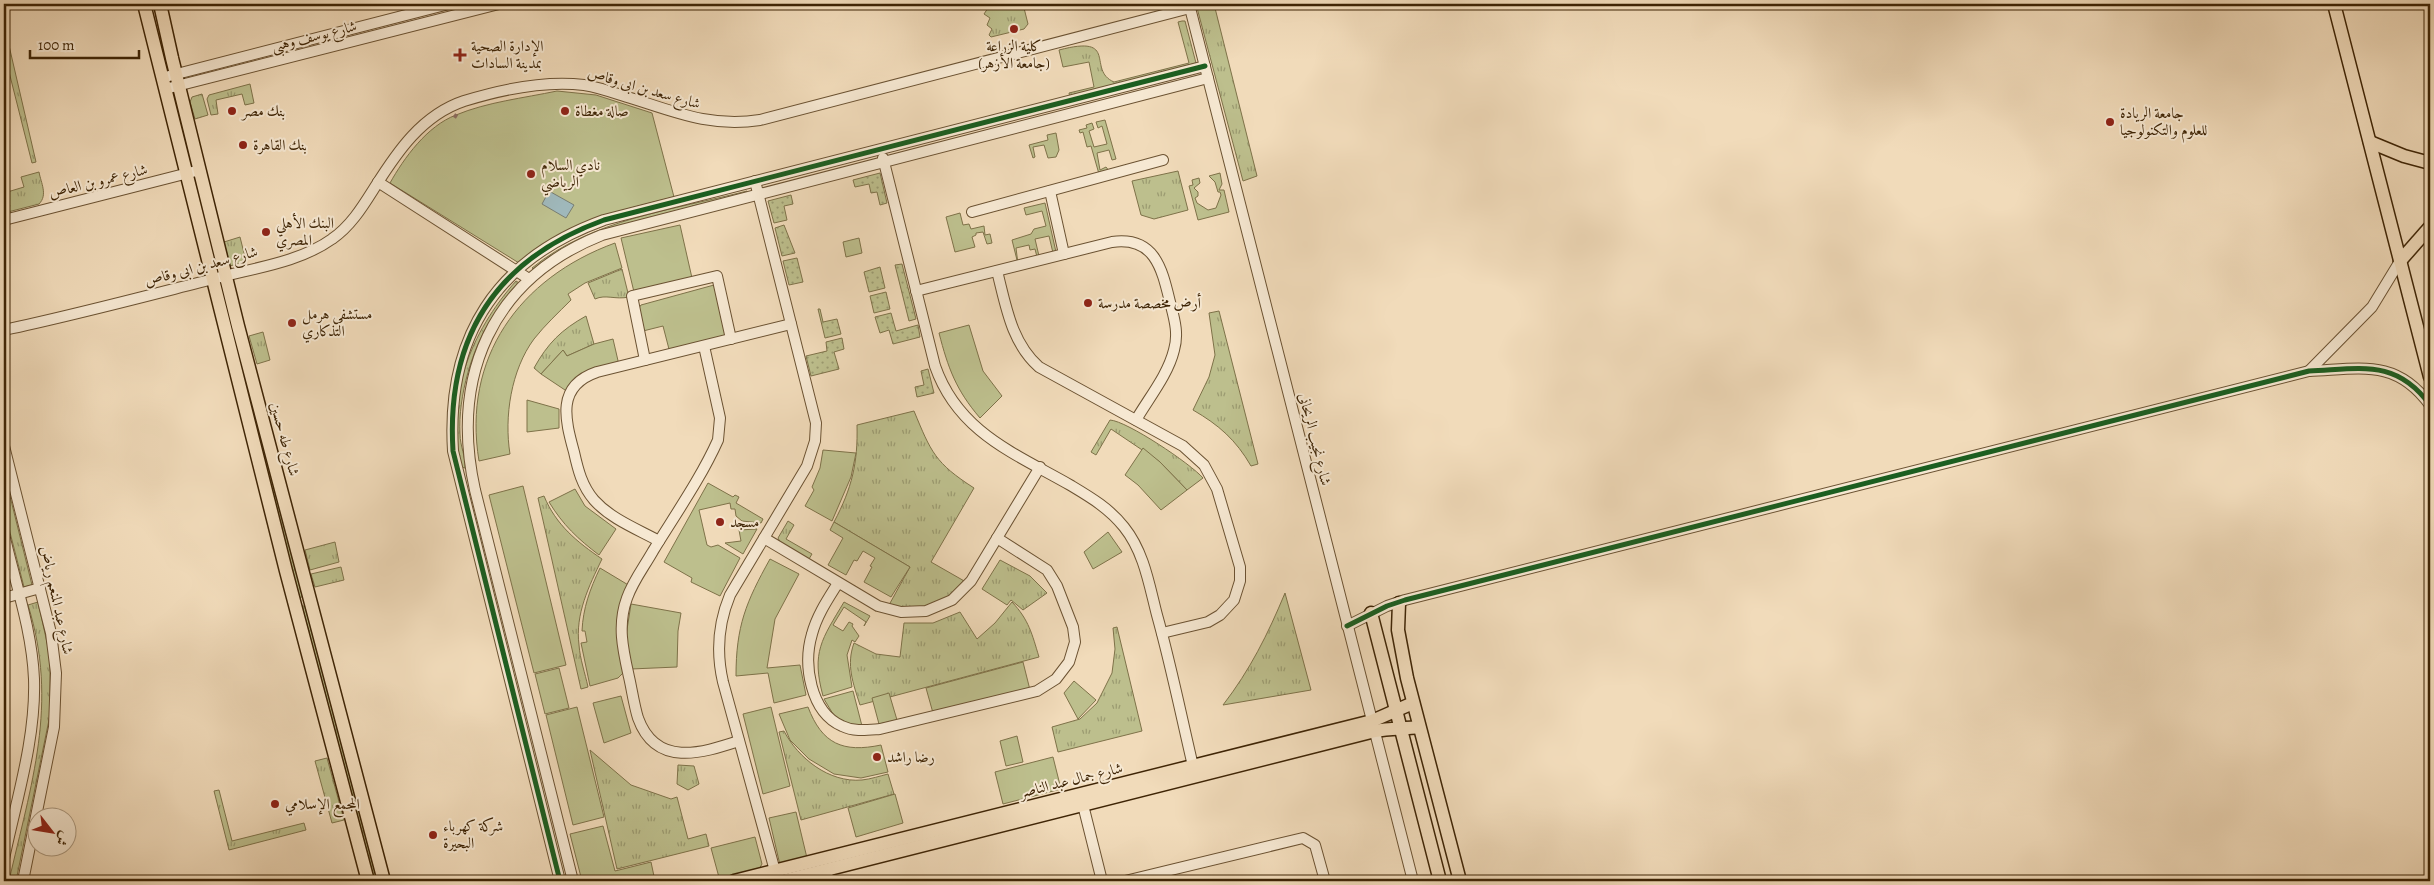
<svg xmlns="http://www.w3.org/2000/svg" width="2434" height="885" viewBox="0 0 2434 885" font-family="Alegreya,Amiri,serif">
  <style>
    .grass { fill: url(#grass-dots); stroke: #7e7249 }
    .park { fill: url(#park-tufts); stroke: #7e7249 }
    .garden { fill: #bdbf8d; stroke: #7e7249 }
    .water { fill: #9fb8bb; stroke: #787d72 }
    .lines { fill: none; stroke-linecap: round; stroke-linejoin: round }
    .minor-casing { stroke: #6b5232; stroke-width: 12 }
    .major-casing { stroke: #3e2405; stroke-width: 15 }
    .minor { stroke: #f6e8d2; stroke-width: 10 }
    .major { stroke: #f1dbba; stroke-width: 12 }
    .quiet { stroke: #8d6e63; stroke-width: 4; stroke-dasharray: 8 4; stroke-linecap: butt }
    .cycleway-casing { stroke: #f6e8d2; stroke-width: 8 }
    .cycleway { stroke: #1b5e20; stroke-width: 5 }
    .poi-dot { fill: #8f2418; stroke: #f6e8d2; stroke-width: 2 }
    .labels { text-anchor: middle; stroke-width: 4; stroke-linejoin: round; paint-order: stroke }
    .street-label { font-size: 15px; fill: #3e2405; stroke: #f6e8d2 }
    .poi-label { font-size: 15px; fill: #3e2405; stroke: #f6e8d2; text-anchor: start }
  </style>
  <defs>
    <pattern id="grass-dots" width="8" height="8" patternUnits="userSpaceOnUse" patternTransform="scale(1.25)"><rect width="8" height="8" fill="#bdbf8d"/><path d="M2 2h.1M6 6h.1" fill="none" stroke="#9b9b71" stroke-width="1.8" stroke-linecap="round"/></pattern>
    <pattern id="park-tufts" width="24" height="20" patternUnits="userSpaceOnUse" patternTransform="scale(1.25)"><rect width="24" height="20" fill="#bdbf8d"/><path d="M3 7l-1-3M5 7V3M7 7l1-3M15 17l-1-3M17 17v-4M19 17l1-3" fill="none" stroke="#9b9b71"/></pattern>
  </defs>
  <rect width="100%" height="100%" fill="#f1dbba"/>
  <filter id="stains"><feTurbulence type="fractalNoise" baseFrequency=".004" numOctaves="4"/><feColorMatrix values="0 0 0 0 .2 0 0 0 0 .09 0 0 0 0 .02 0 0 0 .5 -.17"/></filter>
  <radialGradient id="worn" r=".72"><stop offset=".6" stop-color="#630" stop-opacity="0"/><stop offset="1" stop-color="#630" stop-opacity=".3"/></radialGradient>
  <g class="grass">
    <polygon points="880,173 887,203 880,205 877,192 871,193 869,184 855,187 853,180"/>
    <polygon points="791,195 793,204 784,206 787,220 774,223 768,201"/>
    <polygon points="784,225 795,253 782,256 775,228"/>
    <polygon points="797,258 803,282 789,285 783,261"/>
    <polygon points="902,264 916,319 909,321 895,265"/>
    <polygon points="880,267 885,288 869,292 864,272"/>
    <polygon points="886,292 890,309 874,313 870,296"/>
    <polygon points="818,309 820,309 823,322 837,319 841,334 825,338"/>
    <polygon points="891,313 896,331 918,325 920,337 893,344 889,330 880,333 875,317"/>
    <polygon points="842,338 844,349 834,352 839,369 811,376 806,356 827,351 826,342"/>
    <polygon points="928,369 934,393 917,397 915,387 924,385 921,371"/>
  </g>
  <g class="park">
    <polygon points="982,4 1023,4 1028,24 1024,29 991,37 989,35 992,29 987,25 990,18 984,14 988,8"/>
    <polygon points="1196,4 1214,4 1257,176 1243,181"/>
    <path d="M1182,21H1185L1196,63L1070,98L1069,93L1094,87L1089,62L1063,67L1059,50C1120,34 1086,70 1114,82L1189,63L1178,22Z"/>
    <polygon points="4,24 36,162 32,163 4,52"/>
    <polygon points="250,84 254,103 245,105 242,94 216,100 218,114 211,115 207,99 209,95"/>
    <polygon points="202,94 208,115 195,119 190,102 192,97"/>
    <polygon points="1178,171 1188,210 1154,219 1141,215 1132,181"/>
    <path d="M39,172C41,183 48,195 39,204L4,213V193L24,187L21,177Z"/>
    <path d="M747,191V194L596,233L551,256L535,270L532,268C592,219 673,210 747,191Z"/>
    <polygon points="240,237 246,261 230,266 224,242"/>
    <path d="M622,269L629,297C615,300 606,294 595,299L588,283Z"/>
    <path d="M516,281L521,284C512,294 501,305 493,316C472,348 458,396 460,434C460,446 466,457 465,468L461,467C445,397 470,333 516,281Z"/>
    <polygon points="217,285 221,285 304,596 299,598"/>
    <path d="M1219,311L1258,464L1251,466C1236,440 1219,425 1193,410L1209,377L1215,355L1209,313Z"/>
    <path d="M586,316L594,344L567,356L563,350L541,374L534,368C548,343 561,330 586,316Z"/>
    <polygon points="263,332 270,360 257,364 249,336"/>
    <path d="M914,411C931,452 935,463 974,488L931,562L966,582L958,593L919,611L889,605L910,567L834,522C852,488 858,463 857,425Z"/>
    <path d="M1110,420C1127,421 1191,464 1203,478L1187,490L1160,462L1111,429L1096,455L1091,452Z"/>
    <polygon points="4,472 32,585 24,587 4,509"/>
    <path d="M544,496C556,525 577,542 602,559C589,586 575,614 579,645C580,659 585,673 588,687L581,689L538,498Z"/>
    <polygon points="788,521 794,525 786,539 812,554 809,559 780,542 778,538"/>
    <polygon points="335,542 339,562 310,570 305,550"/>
    <polygon points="1000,560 1030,576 1047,593 1023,610 1011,600 1007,605 982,589"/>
    <polygon points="341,567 344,580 315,587 311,574"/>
    <path d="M1285,593L1311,690L1223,705C1250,670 1268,634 1285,593Z"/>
    <path d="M38,602L50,656V715L16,881H9C31,784 59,704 28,605Z"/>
    <path d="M1012,602C1029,620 1032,634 1039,657L860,705C853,683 846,665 854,643L876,654L900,657L904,623H933L960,612L977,639L995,623Z"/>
    <polygon points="302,606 306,606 378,881 373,881"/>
    <polygon points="1117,627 1142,731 1058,752 1052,727 1080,719 1097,703 1112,673 1115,649 1113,628"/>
    <path d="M784,731C798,758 829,783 862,780C871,779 880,776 888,774L894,794L801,820L779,732Z"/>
    <polygon points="590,750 631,785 671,799 677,797 688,839 706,834 709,846 617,869"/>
    <polygon points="327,758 344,820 332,823 315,761"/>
    <polygon points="678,765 694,766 699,784 688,790 677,784"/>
    <polygon points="219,790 232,841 304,823 306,830 229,850 214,791"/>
  </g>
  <g class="garden">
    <path d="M557,91L596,95L652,113L674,197C618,211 563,223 519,263L390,183C404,158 427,126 456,115C487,102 524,98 557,91Z"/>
    <polygon points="1105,120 1116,159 1112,160 1109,150 1097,153 1100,170 1106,167 1110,172 1099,174 1091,146 1087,147 1083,132 1080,133 1079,130 1087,128 1086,125 1092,123 1094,129 1089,131 1094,147 1107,144 1102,126 1098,128 1096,122"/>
    <polygon points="1056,133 1059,150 1056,157 1048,158 1044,145 1033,147 1035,157 1033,158 1029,145 1048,140 1047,135"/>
    <polygon points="1220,173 1222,184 1219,190 1224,190 1229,212 1198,220 1189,186 1193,185 1192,180 1199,178 1200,183 1194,188 1198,192 1198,196 1195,198 1197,203 1208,210 1216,208 1221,195 1220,192 1218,192 1215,182 1209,176"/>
    <polygon points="1045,203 1056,252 1053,253 1049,236 1035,239 1039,256 1037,257 1035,249 1030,250 1029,245 1016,248 1018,264 1012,240 1031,234 1034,229 1046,226 1042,211 1026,215 1024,208"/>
    <polygon points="960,213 963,225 969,224 971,229 984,226 985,235 990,234 992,243 987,244 983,232 976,233 976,235 972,237 975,247 955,252 946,217"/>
    <polygon points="680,225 692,278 634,292 621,238"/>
    <polygon points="859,238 862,253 846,257 843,242"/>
    <path d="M615,243L622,268L585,283L568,294L571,300C558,313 545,325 534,339C511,370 504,417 510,454L479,461C462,358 519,278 615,243Z"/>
    <polygon points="714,285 727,338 670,353 663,326 643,331 638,309 641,305"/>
    <path d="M969,325L983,371L1002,396L980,418C956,390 948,368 939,333Z"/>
    <polygon points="613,339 619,365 568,392 541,374 563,350 567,356 594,344"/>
    <polygon points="527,400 559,409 559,428 527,432"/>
    <polygon points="1143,448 1160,462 1187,490 1161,510 1138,485 1125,475"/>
    <polygon points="823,450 856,453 851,477 832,521 805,506 814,490 812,487 820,468"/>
    <polygon points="708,483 733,497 735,495 739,497 736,503 763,519 761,523 742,521 736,516 735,509 731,509 730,503 699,510 707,545 711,547 718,545 740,558 720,596 691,582 692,578 664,562"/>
    <polygon points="523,486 566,665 534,673 489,495"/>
    <path d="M575,489L585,506L616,529L599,555C578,539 563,525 549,502Z"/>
    <polygon points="834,522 910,567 891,597 864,582 872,567 870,566 875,558 863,551 857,561 854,560 846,575 828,565 843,538 830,530"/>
    <polygon points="757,529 743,554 725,543 741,541 739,530"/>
    <polygon points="1108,532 1122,552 1093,569 1084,552"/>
    <path d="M770,559L799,574L775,619L767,668L800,665L806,695L774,703L768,673L736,676C736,626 746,602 770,559Z"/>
    <path d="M600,568L630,586C613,618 616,638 624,672L618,678L590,686L581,643L587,642L585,631H582C583,608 590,589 600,568Z"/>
    <path d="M844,602L870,616L864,626L866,622L844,607L833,625L843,631L849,622L853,624L852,626L859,636L855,642L852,640L847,655L852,687L823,696C811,652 822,639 844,602Z"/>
    <polygon points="631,604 681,613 678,631 677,667 631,669 626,636"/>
    <polygon points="1023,662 1030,690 933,713 926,688"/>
    <polygon points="559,668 569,708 545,714 535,674"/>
    <polygon points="1074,681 1096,700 1078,719 1064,693"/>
    <polygon points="853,691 862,726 849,728 836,719 824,699"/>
    <polygon points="889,693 897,720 879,724 872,698"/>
    <polygon points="621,696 631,733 604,743 593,703"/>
    <polygon points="577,707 604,817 573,825 546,715"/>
    <polygon points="771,707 790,786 763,794 743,714"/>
    <path d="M808,707C822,744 843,753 881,745L888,772L861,778L834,774L809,759L790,740L779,714Z"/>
    <polygon points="1017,736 1023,762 1006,766 1000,741"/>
    <polygon points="1053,757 1061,789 1003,804 995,772"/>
    <polygon points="895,794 903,823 856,837 848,808"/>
    <polygon points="796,812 807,858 780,865 769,818"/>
    <polygon points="603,826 615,871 651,862 655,881 582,881 570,834"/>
    <polygon points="755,837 762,864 758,871 720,881 711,848"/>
  </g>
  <polygon class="water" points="549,191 574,205 566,218 542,204"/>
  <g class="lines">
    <g class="minor-casing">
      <g id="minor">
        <polyline points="1189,4 1413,881"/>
        <polyline points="169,76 449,4"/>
        <polyline points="165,89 499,4"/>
        <path d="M883,158L935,366C958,432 1014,453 1070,485C1090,497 1109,508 1124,527C1144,552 1149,584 1157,615C1171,665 1181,715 1193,766"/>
        <path d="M755,181L816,423L815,441L807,466L730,595C718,624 716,652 723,682L775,871"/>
        <polyline points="378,182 529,279"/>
        <polyline points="1050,191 1064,254"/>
        <polyline points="972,212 1163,160"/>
        <polyline points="4,220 200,170"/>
        <path d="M997,271C1006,306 1011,342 1039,367L1183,446L1204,465L1217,489L1240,567V581L1234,600L1220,615L1208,622L1162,633"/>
        <path d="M916,291L1112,242C1155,236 1162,269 1170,302C1174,318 1179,333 1174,350C1168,375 1148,399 1136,420"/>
        <path d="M4,330C75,315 146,296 217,278C254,268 300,262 332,239C351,226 363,206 375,187C397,152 422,115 464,101C500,90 546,80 584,85C597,87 609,91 621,95C671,110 707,128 760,120L1190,8"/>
        <path d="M704,346L720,418L718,440C701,478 675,515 653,551C644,567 633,581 627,598C617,625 623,650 629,677C632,690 634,705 638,718C656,768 702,753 739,741"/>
        <polyline points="645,360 632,296 717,276 731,339"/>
        <polyline points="2309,371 2372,307 2400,261"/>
        <polyline points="4,446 51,633 56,673 54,727 23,881"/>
        <path d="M4,534C15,582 32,630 34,679C36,739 16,801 4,859"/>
        <polyline points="764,538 878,606 901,612 926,611 952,600 971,581 1040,467"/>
        <path d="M659,541C637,529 611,519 594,500C582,486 578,470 574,452C565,419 556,386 597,372L791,324"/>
        <path d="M838,583C828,599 817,615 812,634C803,664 810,712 842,726C854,732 867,730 880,729L1037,691L1056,679L1069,662L1075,642L1073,627L1057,586L1047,570L997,538"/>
        <polyline points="4,598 40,588"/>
        <path d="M1347,626L1387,606L1405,600L2309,371C2360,369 2396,358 2430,405"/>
        <polyline points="1083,805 1102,881"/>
        <polyline points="826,870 829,881"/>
        <path d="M560,881L453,451C446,337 496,259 604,220L1205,66"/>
        <path d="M573,881L475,490C450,377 491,279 602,235L1208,78"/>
        <polyline points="1125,881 1303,838 1315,845 1325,881"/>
      </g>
    </g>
    <g class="major-casing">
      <g id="major">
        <polyline points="144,4 286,571 368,881"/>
        <polyline points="160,4 172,58 238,326 384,881"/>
        <polyline points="2334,4 2430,377"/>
        <polyline points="2370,142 2404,156 2430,163"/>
        <polyline points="2400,261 2430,227"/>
        <polyline points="1399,603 1398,630 1407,678 1460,881"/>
        <polyline points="1371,613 1440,881"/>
        <polyline points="734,881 1372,721 1413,703"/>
        <path d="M782,881L1375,731C1390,728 1404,729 1419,727"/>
      </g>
    </g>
    <use href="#minor" class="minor"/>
    <use href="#major" class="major"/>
    <polyline class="quiet" points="454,115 457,117"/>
    <g class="cycleway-casing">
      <g id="cycleway">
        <path d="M1347,626L1387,606L1405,600L2309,371C2360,369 2396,358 2430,405"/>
        <path d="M560,881L453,451C446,337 496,259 604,220L1205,66"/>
      </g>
    </g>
    <use href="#cycleway" class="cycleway"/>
  </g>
  <g class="poi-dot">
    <circle cx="1014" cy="29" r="5"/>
    <path d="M457.5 47.5h5v5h5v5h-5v5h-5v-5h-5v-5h5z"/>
    <circle cx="232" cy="111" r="5"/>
    <circle cx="565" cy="111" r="5"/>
    <circle cx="2110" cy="122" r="5"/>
    <circle cx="243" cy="145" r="5"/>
    <circle cx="531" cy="174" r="5"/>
    <circle cx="266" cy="232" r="5"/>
    <circle cx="1088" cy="303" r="5"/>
    <circle cx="292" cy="323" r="5"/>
    <circle cx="720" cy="522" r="5"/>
    <circle cx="877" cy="757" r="5"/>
    <circle cx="275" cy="804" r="5"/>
    <circle cx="433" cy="835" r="5"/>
  </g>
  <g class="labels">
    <g class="street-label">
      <text transform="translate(314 36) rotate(-14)" y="5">شارع يوسف وهبى</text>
      <text transform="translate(644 88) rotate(16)" y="5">شارع سعد بن ابى وقاص</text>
      <text transform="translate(98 181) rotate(-14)" y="5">شارع عمرو بن العاص</text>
      <text transform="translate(201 266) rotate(-15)" y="5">شارع سعد بن ابى وقاص</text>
      <text transform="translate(285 439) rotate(75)" y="5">شارع طه حسين</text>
      <text transform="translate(1315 439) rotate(76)" y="5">شارع نجيب الريحانى</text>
      <text transform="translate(57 600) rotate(78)" y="5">شارع عبد المنعم رياض</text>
      <text transform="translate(1071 780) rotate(-14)" y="5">شارع جمال عبد الناصر</text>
    </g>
    <g class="poi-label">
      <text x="471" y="51">الإدارة الصحية<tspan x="471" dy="17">بمدينة السادات</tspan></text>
      <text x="1014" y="51" text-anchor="middle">كلية الزراعة<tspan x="1014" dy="17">(جامعة الأزهر)</tspan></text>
      <text x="242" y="116">بنك مصر</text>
      <text x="575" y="116">صالة مغطاة</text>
      <text x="2120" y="118">جامعة الريادة<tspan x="2120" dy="17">للعلوم والتكنولوجيا</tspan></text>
      <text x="253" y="150">بنك القاهرة</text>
      <text x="541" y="170">نادي السلام<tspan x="541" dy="17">الرياضي</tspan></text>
      <text x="276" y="228">البنك الأهلي<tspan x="276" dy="17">المصري</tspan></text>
      <text x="1098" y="308">أرض مخصصة مدرسة</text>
      <text x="302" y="319">مستشفى هرمل<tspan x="302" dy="17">التذكاري</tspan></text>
      <text x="730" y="527">مسجد</text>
      <text x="887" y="762">رضا راشد</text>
      <text x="285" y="809">المجمع الإسلامي</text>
      <text x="443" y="831">شركة كهرباء<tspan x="443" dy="17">البحيرة</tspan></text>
    </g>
  </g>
  <rect width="2434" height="885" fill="none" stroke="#f1dbba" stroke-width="20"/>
  <rect x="5" y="5" width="2424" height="875" fill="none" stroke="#3e2405" stroke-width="2.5"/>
  <rect x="10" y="10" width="2414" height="865" fill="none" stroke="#3e2405"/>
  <g transform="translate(52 832) rotate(121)"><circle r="24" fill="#f6e8d2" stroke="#ac9a80"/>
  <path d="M0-4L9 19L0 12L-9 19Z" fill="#8f2418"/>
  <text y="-8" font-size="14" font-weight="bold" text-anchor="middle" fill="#3e2405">ش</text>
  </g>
  <path d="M30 50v8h109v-8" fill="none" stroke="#3e2405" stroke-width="2.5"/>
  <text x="38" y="50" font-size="15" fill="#3e2405" stroke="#f6e8d2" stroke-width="4" paint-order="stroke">100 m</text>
  <rect width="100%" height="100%" filter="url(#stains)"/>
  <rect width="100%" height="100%" fill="url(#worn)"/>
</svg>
